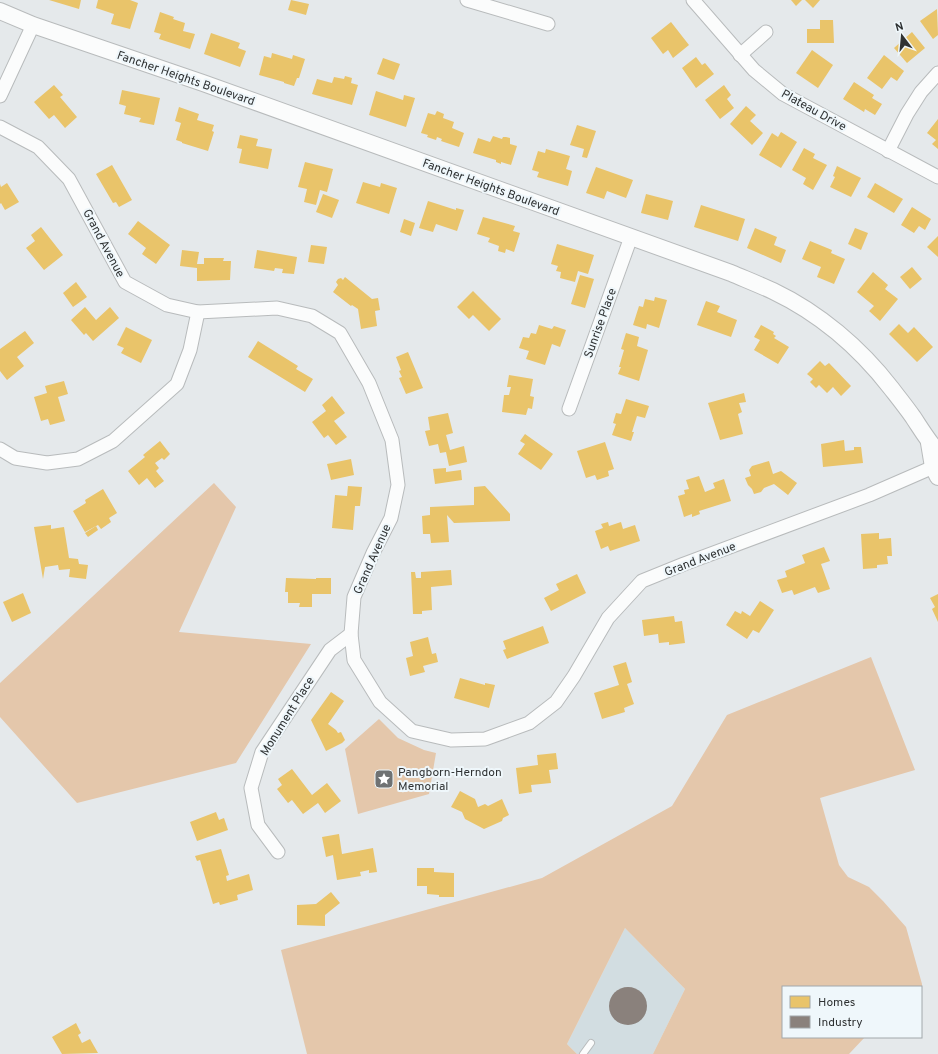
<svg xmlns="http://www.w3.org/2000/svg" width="938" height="1054" viewBox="0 0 938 1054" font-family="Overpass,sans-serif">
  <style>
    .built { fill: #d2dde1 }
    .green { fill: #e4c7ab }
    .homes { fill: #e9c46a }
    .industry { fill: #8a817c }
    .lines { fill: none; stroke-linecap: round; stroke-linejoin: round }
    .service-casing { stroke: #b8bbbc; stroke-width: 8 }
    .minor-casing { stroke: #b8bbbc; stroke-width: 15 }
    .tertiary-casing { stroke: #b8bbbc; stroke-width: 18 }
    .service { stroke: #fbfcfc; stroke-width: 6 }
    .minor { stroke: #fbfcfc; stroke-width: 13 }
    .tertiary { stroke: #fbfcfc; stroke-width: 16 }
    .labels { text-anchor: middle; stroke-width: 4; stroke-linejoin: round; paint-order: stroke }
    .street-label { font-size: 12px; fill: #2f3233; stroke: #eff7fb }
    .poi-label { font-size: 12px; fill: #2f3233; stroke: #eff7fb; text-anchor: start }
  </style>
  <rect width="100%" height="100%" fill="#e5e9eb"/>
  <polygon class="built" points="625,928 685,989 653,1054 577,1054 567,1044"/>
  <g class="green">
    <polygon points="214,483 236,507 179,632 311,644 236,763 77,803 0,717 0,683"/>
    <polygon points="871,657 915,770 820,798 839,865 848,877 869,887 883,901 906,927 922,984 922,991 921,994 921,987 783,987 783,1037 865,1037 849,1054 653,1054 685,989 625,928 567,1044 577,1054 307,1054 281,950 542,878 672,806 727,715"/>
    <polygon points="379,719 398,738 424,750 436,753 429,794 358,814 345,749"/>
  </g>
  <g class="homes">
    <polygon points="49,0 81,0 79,9"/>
    <polygon points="98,0 130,0 138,3 130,29 111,24 114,14 96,8"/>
    <polygon points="291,0 309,4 306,15 288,10"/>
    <polygon points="791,0 802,0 796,6"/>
    <polygon points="805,0 820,0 813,8"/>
    <polygon points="937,9 938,35 933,39 920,21"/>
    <polygon points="160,12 174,17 173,19 185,23 183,31 195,34 190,49 159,39 161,34 154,32"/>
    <polygon points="820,20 833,20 834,43 807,43 807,29 820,29"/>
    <polygon points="671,22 689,45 673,58 668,50 663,54 651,38"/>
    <polygon points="912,32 925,48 907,63 894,48"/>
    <polygon points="211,33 240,43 238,48 246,51 240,67 204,54"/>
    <polygon points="812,50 833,65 818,88 796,73"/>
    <polygon points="272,53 292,59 293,55 305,59 299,78 297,78 294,86 284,83 284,82 259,75 264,56 271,58"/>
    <polygon points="884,55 904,71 897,81 891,77 882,89 867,78"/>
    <polygon points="696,57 702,65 705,63 714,74 696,88 682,68"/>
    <polygon points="383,58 400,64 394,80 377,74"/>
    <polygon points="345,76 352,78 351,83 358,85 352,105 312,94 317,79 332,83 334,77 344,79"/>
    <polygon points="854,82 874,95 872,98 882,104 875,115 865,109 864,112 843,99"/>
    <polygon points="54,85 63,95 60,97 77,117 65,128 54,115 49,119 34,102"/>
    <polygon points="724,85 731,95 727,99 734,108 720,119 705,100"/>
    <polygon points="122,90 160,98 154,125 139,122 141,118 124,114 126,106 119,104"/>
    <polygon points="376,91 403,100 404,95 415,98 406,127 369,115"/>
    <polygon points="746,106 756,115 750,121 763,133 752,145 730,124"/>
    <polygon points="179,107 199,114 197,120 214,125 212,131 214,132 208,151 182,143 182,142 176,140 181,123 175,121"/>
    <polygon points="437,111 444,114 443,118 454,122 452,128 464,133 459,147 441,141 442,139 437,137 436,140 427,137 428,135 421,133 428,113 435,115"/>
    <polygon points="938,119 938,149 932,144 936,140 927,133"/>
    <polygon points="577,125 596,131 587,158 582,157 584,149 570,145"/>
    <polygon points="781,132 797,142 781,168 759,155 772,133 778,137"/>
    <polygon points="240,135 258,139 256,146 272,149 268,169 239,163 242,149 237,148"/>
    <polygon points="493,136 502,139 503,137 506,137 510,138 510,144 517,146 511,165 501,162 501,164 496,162 496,160 473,153 478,138 490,142"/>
    <polygon points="804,148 815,154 813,158 827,165 813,190 803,184 806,178 792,170"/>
    <polygon points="546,149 570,156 566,169 572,171 568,186 537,177 539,172 532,170 538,151 545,153"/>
    <polygon points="305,162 333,169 327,192 320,190 316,205 304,202 307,189 298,187"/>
    <polygon points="112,165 132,200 119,207 116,202 113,203 96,174"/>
    <polygon points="837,166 861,178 851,197 830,187 835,177 833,176"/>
    <polygon points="596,167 633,180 626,198 607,191 604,199 586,193"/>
    <polygon points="363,182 380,187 381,183 397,188 389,214 356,203"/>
    <polygon points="7,183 19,202 5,210 1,203 0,204 0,184 1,187"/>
    <polygon points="875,183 903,199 894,213 867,197"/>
    <polygon points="323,194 339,200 332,218 316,212"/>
    <polygon points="646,194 673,201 668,220 641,213"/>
    <polygon points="428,201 456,210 456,208 464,210 457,231 436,224 433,232 419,228"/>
    <polygon points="701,205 745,219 738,241 694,227"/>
    <polygon points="912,207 931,219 925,230 919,226 914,233 901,225"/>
    <polygon points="483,217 515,226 513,231 520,233 514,252 506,249 505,253 498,251 499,246 488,242 490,238 477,234"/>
    <polygon points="404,219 415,223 411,236 400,232"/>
    <polygon points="138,221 170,245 156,264 142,254 146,248 128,234"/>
    <polygon points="41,227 63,255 44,270 26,248 35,241 31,235"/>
    <polygon points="755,228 777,237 774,245 786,250 781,263 747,248"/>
    <polygon points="855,228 868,233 861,250 848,244"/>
    <polygon points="938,236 938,257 927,247"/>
    <polygon points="810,241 832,250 831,253 845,259 834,284 817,277 821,267 802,259"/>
    <polygon points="557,244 594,255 588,274 578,271 575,282 560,278 561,272 556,271 558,266 551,264"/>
    <polygon points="311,245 327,247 324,264 308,262"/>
    <polygon points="182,250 199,252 197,264 204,264 204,258 224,258 223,261 231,261 230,280 197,281 197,268 180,266"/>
    <polygon points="257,250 297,257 294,274 282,273 283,269 275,268 274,271 254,268"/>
    <polygon points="912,267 922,279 910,289 900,277"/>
    <polygon points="873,272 888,285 885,289 898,299 880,321 869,311 874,306 857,292"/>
    <polygon points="580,275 594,279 585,308 571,304"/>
    <polygon points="345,277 372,299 378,298 380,310 375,311 377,326 361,329 358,309 352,305 351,306 333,292 338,285 336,282 338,279 341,278 343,280"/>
    <polygon points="76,282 87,297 73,307 63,293"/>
    <polygon points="473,291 501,319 489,331 473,315 469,319 457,307"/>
    <polygon points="655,297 667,300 659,328 647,324 646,329 633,325 639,306 643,307 645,299 654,301"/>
    <polygon points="706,301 720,306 717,312 737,320 731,337 697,325"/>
    <polygon points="85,307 96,320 110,307 119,318 93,341 86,333 84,335 71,320"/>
    <polygon points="899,324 908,333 914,327 933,347 917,362 889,334"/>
    <polygon points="539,325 552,329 554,326 566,330 560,347 552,344 545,365 526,359 529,351 519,348 523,337 529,338 531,333 536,334"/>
    <polygon points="761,325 774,332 773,334 776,336 774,338 789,347 778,364 754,350 760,340 754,337"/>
    <polygon points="126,327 152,340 141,363 121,353 124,348 117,345"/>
    <polygon points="25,331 34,343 17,357 24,366 7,380 0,371 0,349"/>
    <polygon points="626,333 639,337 637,346 648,350 639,381 618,374 621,367 619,367 624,350 621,349"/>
    <polygon points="258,341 298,366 296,369 313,379 305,392 248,357"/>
    <polygon points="408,352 423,388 406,394 399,378 402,377 399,371 401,370 396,357"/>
    <polygon points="820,361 825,366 829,363 851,386 841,396 833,387 827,393 819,385 816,388 810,382 813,379 807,374"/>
    <polygon points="509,375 533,379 530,396 534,397 532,409 528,408 526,415 502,412 504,395 509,395 511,387 507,387"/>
    <polygon points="64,381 68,394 58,397 65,421 50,425 48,419 41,421 34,397 47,393 45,386"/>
    <polygon points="744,393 746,402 739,403 742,412 738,414 743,434 720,440 708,403"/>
    <polygon points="332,396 345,413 334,421 347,437 336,445 328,435 324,438 312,422 326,411 322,405"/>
    <polygon points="626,399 649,406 645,418 637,416 632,432 634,432 631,441 612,435 616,424 613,423 616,413 621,414"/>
    <polygon points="448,413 453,433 446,435 450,450 464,446 467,462 449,466 446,452 440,453 438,444 429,446 425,431 430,430 428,417"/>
    <polygon points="525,434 553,454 541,470 518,454 525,444 520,441"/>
    <polygon points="844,440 845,451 854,450 854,447 861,447 863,463 823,467 821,444"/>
    <polygon points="160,441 170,454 164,460 162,458 155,463 159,468 156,471 164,481 155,488 147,478 139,485 128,471 145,457 143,455"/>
    <polygon points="605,442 614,469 608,471 609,476 597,480 595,475 586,478 577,451"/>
    <polygon points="351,459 354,475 331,480 327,464"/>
    <polygon points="769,461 773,474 781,471 797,483 788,495 774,484 764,488 761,492 754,494 752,489 748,485 745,478 751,476 749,470 752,466"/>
    <polygon points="446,468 446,472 461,470 462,480 435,484 433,469"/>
    <polygon points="699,476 705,492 715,488 713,483 724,479 731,501 699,511 700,514 692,517 692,514 684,517 678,496 685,494 684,490 689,489 686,480"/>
    <polygon points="348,486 362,487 360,506 355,506 353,530 332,528 335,495 347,496"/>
    <polygon points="485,486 510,514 510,521 454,523 447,515 449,542 431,543 430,534 423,534 422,516 430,515 430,507 474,505 474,487"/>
    <polygon points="103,489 117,513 109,518 111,522 101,529 98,525 85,532 73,511 86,503 85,500"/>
    <polygon points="608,522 609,526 621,522 623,529 635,525 640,541 610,551 608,546 601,549 595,531 603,528 601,524"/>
    <polygon points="51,525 51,529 64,527 69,558 78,559 79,564 88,565 86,579 69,577 70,569 59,570 58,565 45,567 43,579 34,527"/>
    <polygon points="96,526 98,530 88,537 85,533"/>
    <polygon points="879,533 879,539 891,538 892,556 887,556 888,564 877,565 877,568 863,569 861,534"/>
    <polygon points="824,547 830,561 821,564 830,589 818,593 815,587 794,595 792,590 782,593 777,580 787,577 785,571 805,563 802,555"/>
    <polygon points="451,570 452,585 431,587 432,610 422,611 422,614 413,614 411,572 415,572 416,578 421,578 421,572"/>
    <polygon points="577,574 586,593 551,611 544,598 559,590 556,584"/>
    <polygon points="286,578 316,579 316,578 331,578 331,594 312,594 312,607 299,607 300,603 288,603 288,592 285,592"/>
    <polygon points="23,593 31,613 12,622 3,602"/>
    <polygon points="938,594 938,622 932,609 935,607 930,598"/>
    <polygon points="760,601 774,610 759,633 753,630 747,639 726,625 735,611 741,614 742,611 750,616"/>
    <polygon points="674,616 675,622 682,621 685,643 669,645 669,642 659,643 658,634 644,636 642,620"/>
    <polygon points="543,626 549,643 507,659 503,650 506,649 503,641"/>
    <polygon points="428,637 432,654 436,653 438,662 423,666 425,672 410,676 406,658 413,656 410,642"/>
    <polygon points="626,662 632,682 627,684 634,704 624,708 625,712 602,719 594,693 619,685 613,666"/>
    <polygon points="460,678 485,685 485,683 495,685 489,708 454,698"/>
    <polygon points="331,692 344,701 328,724 336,730 338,733 341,732 345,740 342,743 326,751 311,720"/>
    <polygon points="556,753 558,769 549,770 551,783 531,785 532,792 519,794 516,768 538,765 537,755"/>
    <polygon points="292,769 312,795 327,783 341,801 325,813 318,803 303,814 292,800 288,803 277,789 282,785 278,779"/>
    <polygon points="460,791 475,799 478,807 485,804 488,806 502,799 509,815 503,818 502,821 484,829 465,819 462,812 451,807"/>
    <polygon points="216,812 219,820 224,818 228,830 197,841 190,822"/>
    <polygon points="339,834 342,854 373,848 377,872 369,873 369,870 360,872 361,876 337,880 333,855 326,857 322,837"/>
    <polygon points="221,849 229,875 226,876 227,881 249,874 253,890 237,895 238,900 220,905 219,902 213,904 200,860 197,861 195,856"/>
    <polygon points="417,868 434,868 434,872 454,873 454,897 439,897 439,895 427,894 427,886 417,886"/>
    <polygon points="331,892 340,903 325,915 325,926 297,925 297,905 316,904"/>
    <polygon points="76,1023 81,1033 78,1035 82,1043 90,1039 98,1053 62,1054 52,1037"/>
  </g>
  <circle class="industry" cx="628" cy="1006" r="19"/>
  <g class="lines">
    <g class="service-casing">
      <polyline id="service" points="583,1054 591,1043"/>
    </g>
    <g class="minor-casing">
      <g id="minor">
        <polyline points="467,0 548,24"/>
        <polyline points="693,0 754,70 783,94 938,177"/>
        <polyline points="740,55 766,32"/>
        <polyline points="0,96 33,25"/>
        <polyline points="0,127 38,147 69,179 125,282 167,305 198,312 277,308 312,316 340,333 369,383 392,440 398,485 391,518 373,553 354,597 351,634 354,660 380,702 412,731 451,740 485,739 529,723 556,702 574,676 608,618 642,581 684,564 869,495 938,465"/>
        <polyline points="888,151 907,114 921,92 938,73"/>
        <polyline points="569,409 631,237"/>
        <polyline points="0,449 15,458 47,463 78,459 113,441 177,384 190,350 198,312"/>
        <polyline points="278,852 258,825 251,788 262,752 330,650 351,634"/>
      </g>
    </g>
    <g class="tertiary-casing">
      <g id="tertiary">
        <path d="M0,11L33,25L203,83L731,273C745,279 760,285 773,291C819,313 860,348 891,388C898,397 906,407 913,417C921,429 928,441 938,452"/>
        <polyline points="929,443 933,467 938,477"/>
      </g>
    </g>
    <use href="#service" class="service"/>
    <use href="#minor" class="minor"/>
    <use href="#tertiary" class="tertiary"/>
  </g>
  <defs>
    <g id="sight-square" transform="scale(1)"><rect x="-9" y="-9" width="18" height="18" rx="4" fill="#6f7273" stroke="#eff7fb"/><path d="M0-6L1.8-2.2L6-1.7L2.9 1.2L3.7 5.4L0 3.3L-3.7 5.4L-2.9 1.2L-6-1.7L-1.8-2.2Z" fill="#fff"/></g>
  </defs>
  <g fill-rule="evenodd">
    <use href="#sight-square" x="384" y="779"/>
  </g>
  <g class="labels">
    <g class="street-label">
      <text transform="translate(186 78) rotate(19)" y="4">Fancher Heights Boulevard</text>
      <text transform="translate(814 110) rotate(29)" y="4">Plateau Drive</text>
      <text transform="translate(491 187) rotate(20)" y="4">Fancher Heights Boulevard</text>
      <text transform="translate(104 243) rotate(62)" y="4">Grand Avenue</text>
      <text transform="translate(600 323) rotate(-70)" y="4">Sunrise Place</text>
      <text transform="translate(372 559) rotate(-66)" y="4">Grand Avenue</text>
      <text transform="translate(700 559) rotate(-21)" y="4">Grand Avenue</text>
      <text transform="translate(287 716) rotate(-58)" y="4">Monument Place</text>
    </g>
    <g class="poi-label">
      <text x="398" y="776">Pangborn-Herndon<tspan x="398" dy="14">Memorial</tspan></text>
    </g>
  </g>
  <rect x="782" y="986" width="140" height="52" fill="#eff7fb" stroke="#a2a8ab"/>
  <rect x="790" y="996" width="20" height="12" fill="#e9c46a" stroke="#a2a8ab"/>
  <text x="818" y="1006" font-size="12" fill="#2f3233">Homes</text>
  <rect x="790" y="1016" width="20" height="12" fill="#8a817c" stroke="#a2a8ab"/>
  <text x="818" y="1026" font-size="12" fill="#2f3233">Industry</text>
  <g transform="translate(902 36) rotate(344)" stroke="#eff7fb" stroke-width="3" paint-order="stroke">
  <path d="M0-3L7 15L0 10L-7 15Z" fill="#2f3233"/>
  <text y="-6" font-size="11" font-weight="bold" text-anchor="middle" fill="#2f3233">N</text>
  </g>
</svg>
